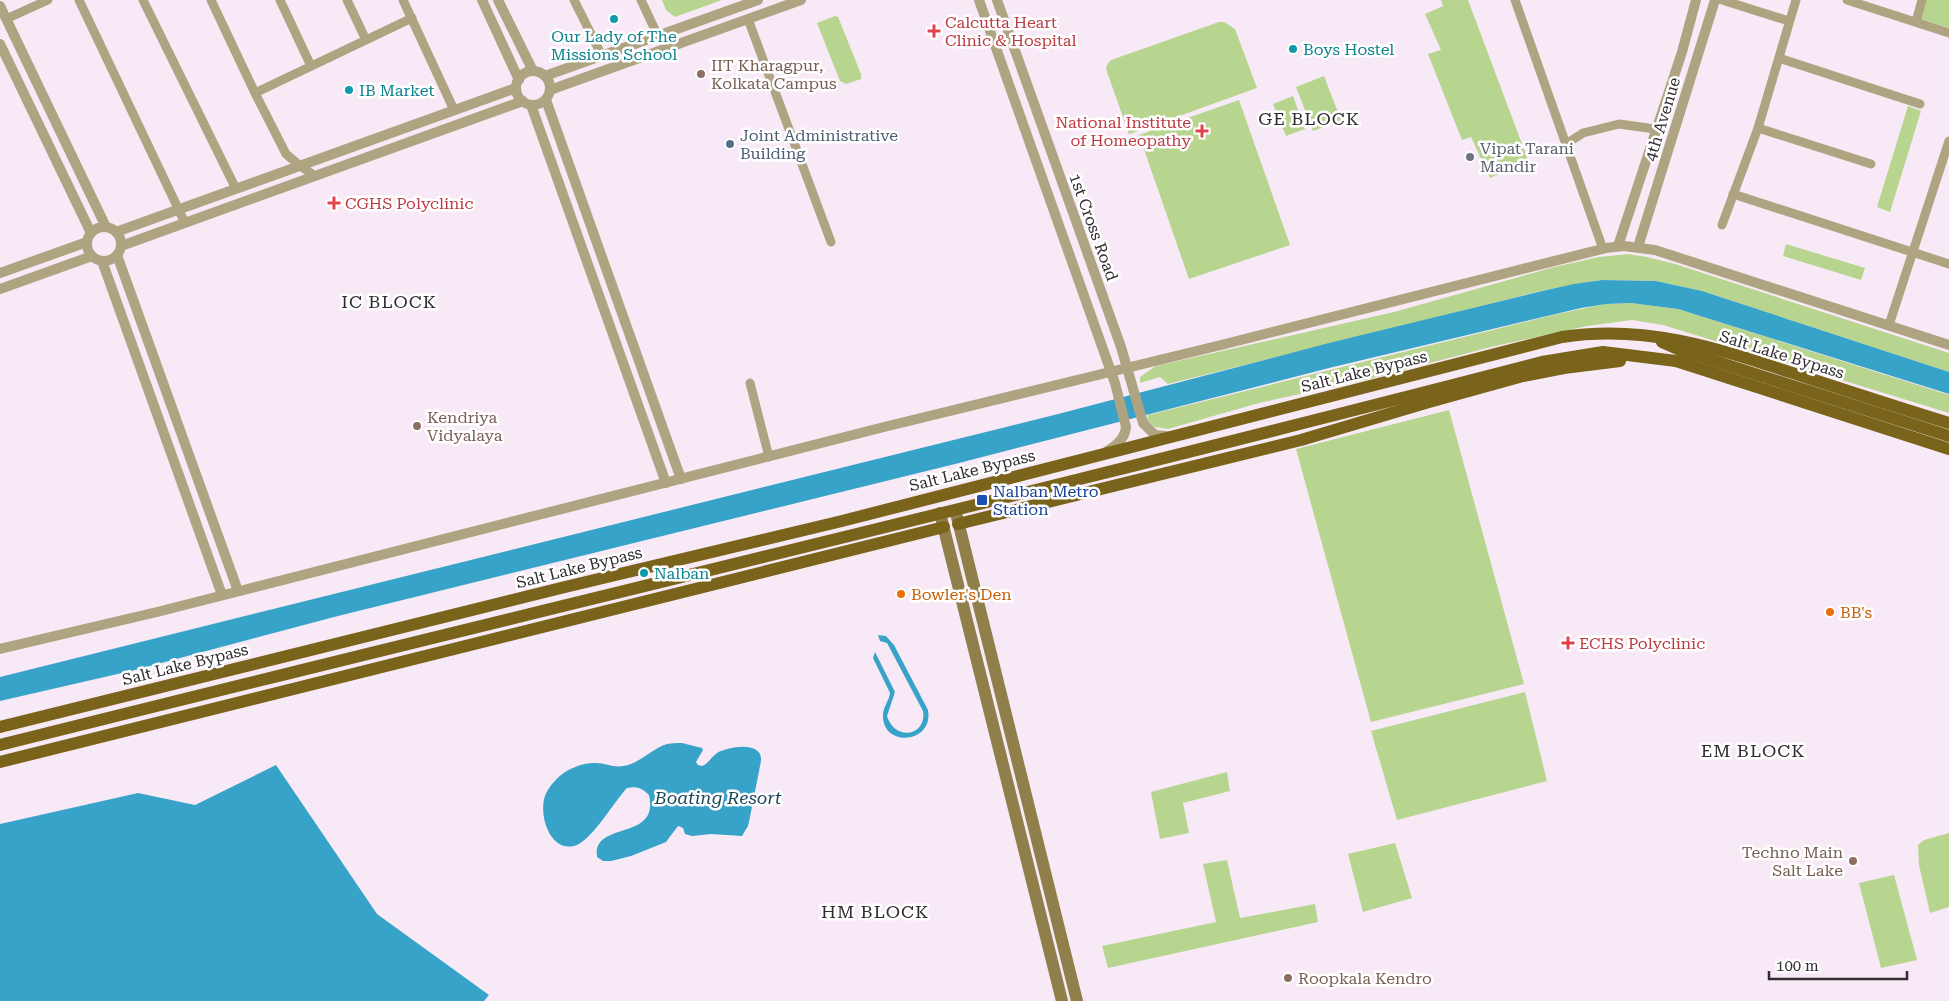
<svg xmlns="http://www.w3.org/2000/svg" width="1949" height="1001" viewBox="0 0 1949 1001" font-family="'Roboto Serif',serif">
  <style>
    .green { fill: #b8d590 }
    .water { fill: #38a3c9 }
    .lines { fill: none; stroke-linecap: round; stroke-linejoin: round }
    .minor { stroke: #afa481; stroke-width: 9 }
    .tertiary { stroke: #afa481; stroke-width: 10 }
    .secondary { stroke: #907f4a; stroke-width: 12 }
    .primary { stroke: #7a641b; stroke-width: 12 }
    .culture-dot { fill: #0f9aa8; stroke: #fff; stroke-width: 2 }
    .health-dot { fill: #e0444e; stroke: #fff; stroke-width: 2 }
    .education-dot { fill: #8d6e63; stroke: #fff; stroke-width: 2 }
    .service-dot { fill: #5c6f8a; stroke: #fff; stroke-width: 2 }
    .worship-dot { fill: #6b7280; stroke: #fff; stroke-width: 2 }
    .transit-dot { fill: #1a4fb4; stroke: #fff; stroke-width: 2 }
    .food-dot { fill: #e8710a; stroke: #fff; stroke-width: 2 }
    .labels { text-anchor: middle; stroke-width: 5; stroke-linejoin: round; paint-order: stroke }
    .health-label { font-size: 16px; fill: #be3a42; stroke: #fff; text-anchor: start }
    .culture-label { font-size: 16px; fill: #0d838f; stroke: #fff; text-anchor: start }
    .education-label { font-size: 16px; fill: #785e54; stroke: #fff; text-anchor: start }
    .street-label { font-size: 16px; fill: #312c31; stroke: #fff }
    .service-label { font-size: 16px; fill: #4e5e75; stroke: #fff; text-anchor: start }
    .worship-label { font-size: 16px; fill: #5b616d; stroke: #fff; text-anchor: start }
    .transit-label { font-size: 16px; fill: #164399; stroke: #fff; text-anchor: start }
    .food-label { font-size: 16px; fill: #c56008; stroke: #fff; text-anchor: start }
    .neighbourhood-label { font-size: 18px; letter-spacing: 1px; fill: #312c31; stroke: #fff }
    .water-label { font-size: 18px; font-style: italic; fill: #1d4a5a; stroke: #fff }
  </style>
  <rect width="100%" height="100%" fill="#f8e9f6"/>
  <g class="green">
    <polygon points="662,0 722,0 675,17 666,10"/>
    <polygon points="1441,0 1468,0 1528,160 1490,178 1471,137 1462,140 1428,54 1441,50 1425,14 1443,6"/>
    <polygon points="1925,0 1949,0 1949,28 1920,19"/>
    <polygon points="835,16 838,17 861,74 861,79 846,84 840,81 817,23"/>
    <polygon points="1219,22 1224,22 1235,29 1257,88 1129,134 1106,69 1107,65 1111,60"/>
    <polygon points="1324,76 1341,120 1313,131 1296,87"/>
    <polygon points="1293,96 1305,129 1286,136 1273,104"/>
    <polygon points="1239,100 1290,245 1189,279 1139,135"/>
    <polygon points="1908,106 1921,111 1890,212 1877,207"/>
    <polygon points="1786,244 1865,268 1861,280 1783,256"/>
    <polygon points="1628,254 1647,257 1675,264 1949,353 1949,372 1702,291 1656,281 1600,280 1545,290 1176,382 1168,384 1160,377 1140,383 1140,377 1156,366 1394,312 1554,267 1599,257"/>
    <polygon points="1631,303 1678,309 1949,395 1949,413 1663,325 1632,320 1587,326 1491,347 1369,379 1259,403 1168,429 1155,427 1147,420 1148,415 1557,314 1605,304"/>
    <polygon points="1449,410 1524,684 1371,722 1296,449"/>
    <polygon points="1525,692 1547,781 1397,820 1371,731"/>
    <polygon points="1227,772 1230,791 1183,803 1189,833 1160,839 1151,792"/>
    <polygon points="1949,833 1949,907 1930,913 1919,865 1918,845 1924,840"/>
    <polygon points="1395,843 1412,898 1363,912 1348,854"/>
    <polygon points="1227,860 1240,918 1315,904 1318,922 1108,968 1102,946 1216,922 1203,864"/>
    <polygon points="1894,875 1917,960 1881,968 1859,883"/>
  </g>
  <g class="water">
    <polygon points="1602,280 1656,281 1702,291 1949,372 1949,394 1678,309 1631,303 1606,304 1581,308 1329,368 959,463 338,616 135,670 0,701 0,677 1062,413 1333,342 1542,291 1574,284"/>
    <path d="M878,635L886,636L894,645L928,710C934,744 882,748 883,715C883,707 889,701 890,693L873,658L875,652L895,692L887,716C895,742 927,736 923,711L887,643L880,641Z"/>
    <path d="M682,743L702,748L703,750L696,762L698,765L702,766C709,763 711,757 717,753C727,747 763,740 761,761L750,817L748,826L742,836L711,834L692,836L685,834L683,828L678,826L666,842L631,856L611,861H603L597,857C592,820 660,842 649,795C642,788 637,786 627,788C614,802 593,838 577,845C551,855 538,816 545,796C548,788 554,781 561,775C569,768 585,762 596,763C605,763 614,768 623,766C639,764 651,749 667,744C671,743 677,743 682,743Z"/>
    <polygon points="276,765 377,914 489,995 484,1001 0,1001 0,824 138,793 195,805"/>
  </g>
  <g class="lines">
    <g class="minor">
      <polyline points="79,0 185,223"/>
      <polyline points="143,0 236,189"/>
      <polyline points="211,0 255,93 286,154 299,165 315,176"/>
      <polyline points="280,0 311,66"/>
      <polyline points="347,0 366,40"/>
      <polyline points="403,0 454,110"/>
      <polyline points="574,0 602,56"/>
      <polyline points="641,0 658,36"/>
      <polyline points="1515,0 1603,249"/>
      <polyline points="1722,0 1789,21"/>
      <polyline points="1847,0 1949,33"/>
      <polyline points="6,19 48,0"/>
      <polyline points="748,19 831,242"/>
      <polyline points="1916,22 1922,0"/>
      <polyline points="1779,58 1920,104"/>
      <polyline points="255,93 412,18"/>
      <polyline points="1758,128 1871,164"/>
      <polyline points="1566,144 1583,133 1619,124 1655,129"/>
      <polyline points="1733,194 1949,264"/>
      <polyline points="1722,225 1758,128 1796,0"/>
      <polyline points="1889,325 1949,141"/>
      <polyline points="750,383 769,457"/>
    </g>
    <g class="tertiary">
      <polyline points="482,0 519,80"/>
      <polyline points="498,0 533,71"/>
      <path d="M979,0L1115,383L1126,427C1125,439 1116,446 1107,451"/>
      <polyline points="997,0 1121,347 1143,423 1155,435 1166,436"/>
      <polyline points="0,6 106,227"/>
      <polyline points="0,44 91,233"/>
      <circle cx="533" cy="88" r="17"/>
      <polyline points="545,76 758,0"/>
      <polyline points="550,90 801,0"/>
      <polyline points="546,100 681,479"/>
      <polyline points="531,105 666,483"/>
      <circle cx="104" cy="244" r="17"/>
      <polyline points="116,232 516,88"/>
      <polyline points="121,246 523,101"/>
      <polyline points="1618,246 1682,52 1696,0"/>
      <polyline points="1638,247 1715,0"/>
      <polyline points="117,255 238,591"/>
      <polyline points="102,261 222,595"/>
      <polyline points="0,273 87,242"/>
      <polyline points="0,289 92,256"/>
      <polyline points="0,649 157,612 884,427 1221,345 1606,248 1624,246 1655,250 1949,345"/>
    </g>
    <g class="secondary">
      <polyline points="940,513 1062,1001"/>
      <polyline points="956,513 1077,1001"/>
    </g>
    <g class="primary">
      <polyline points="1662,342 1680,350 1949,436"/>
      <polyline points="958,524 1301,440 1429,402 1523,376 1564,368 1620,361"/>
      <path d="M0,727L565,587L842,521L1562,337C1651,323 1728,352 1811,379C1857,394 1903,409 1949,423"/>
      <path d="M0,745C514,616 1029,495 1542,362L1603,352L1676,361L1949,449"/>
      <polyline points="0,762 944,527"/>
    </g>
  </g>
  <g class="culture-dot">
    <circle cx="614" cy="19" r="5"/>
    <circle cx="1293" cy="49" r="5"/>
    <circle cx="349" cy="90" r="5"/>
    <circle cx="644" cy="573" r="5"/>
  </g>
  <g class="health-dot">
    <path d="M931.5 23.5h5v5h5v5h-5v5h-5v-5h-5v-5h5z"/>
    <path d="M1199.5 123.5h5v5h5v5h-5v5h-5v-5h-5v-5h5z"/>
    <path d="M331.5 195.5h5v5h5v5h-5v5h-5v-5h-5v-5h5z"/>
    <path d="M1565.5 635.5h5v5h5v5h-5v5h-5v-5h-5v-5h5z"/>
  </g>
  <g class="education-dot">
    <circle cx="701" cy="74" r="5"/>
    <circle cx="417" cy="426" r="5"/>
    <circle cx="1853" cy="861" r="5"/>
    <circle cx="1288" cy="978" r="5"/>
  </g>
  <circle class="service-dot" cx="730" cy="144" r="5"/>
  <circle class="worship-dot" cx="1470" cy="157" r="5"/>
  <rect class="transit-dot" x="976" y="494" width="12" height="12" rx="2.5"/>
  <g class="food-dot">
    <circle cx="901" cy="594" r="5"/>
    <circle cx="1830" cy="612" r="5"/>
  </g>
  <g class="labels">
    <g class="health-label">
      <text x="945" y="28">Calcutta Heart<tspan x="945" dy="18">Clinic &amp; Hospital</tspan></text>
      <text x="1191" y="128" text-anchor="end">National Institute<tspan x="1191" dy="18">of Homeopathy</tspan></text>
      <text x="345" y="209">CGHS Polyclinic</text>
      <text x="1579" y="649">ECHS Polyclinic</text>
    </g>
    <g class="culture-label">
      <text x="614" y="42" text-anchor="middle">Our Lady of The<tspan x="614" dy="18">Missions School</tspan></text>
      <text x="1303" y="55">Boys Hostel</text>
      <text x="359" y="96">IB Market</text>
      <text x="654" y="579">Nalban</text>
    </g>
    <g class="education-label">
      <text x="711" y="71">IIT Kharagpur,<tspan x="711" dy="18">Kolkata Campus</tspan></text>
      <text x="427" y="423">Kendriya<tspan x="427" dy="18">Vidyalaya</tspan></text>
      <text x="1843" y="858" text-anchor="end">Techno Main<tspan x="1843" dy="18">Salt Lake</tspan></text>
      <text x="1298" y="984">Roopkala Kendro</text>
    </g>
    <g class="street-label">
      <text transform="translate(1662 119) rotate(-73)" y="6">4th Avenue</text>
      <text transform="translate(1094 227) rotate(70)" y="6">1st Cross Road</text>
      <text transform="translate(1782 354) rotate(17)" y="6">Salt Lake Bypass</text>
      <text transform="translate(1364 371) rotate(-14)" y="6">Salt Lake Bypass</text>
      <text transform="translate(972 470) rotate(-14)" y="6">Salt Lake Bypass</text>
      <text transform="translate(579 567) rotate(-14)" y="6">Salt Lake Bypass</text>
      <text transform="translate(185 664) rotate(-14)" y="6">Salt Lake Bypass</text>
    </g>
    <g class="service-label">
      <text x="740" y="141">Joint Administrative<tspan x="740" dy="18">Building</tspan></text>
    </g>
    <g class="worship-label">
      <text x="1480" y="154">Vipat Tarani<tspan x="1480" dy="18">Mandir</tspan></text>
    </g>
    <g class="transit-label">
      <text x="993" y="497">Nalban Metro<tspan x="993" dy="18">Station</tspan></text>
    </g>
    <g class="food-label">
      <text x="911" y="600">Bowler's Den</text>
      <text x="1840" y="618">BB's</text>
    </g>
    <g class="neighbourhood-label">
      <text x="1309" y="125">GE BLOCK</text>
      <text x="389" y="308">IC BLOCK</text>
      <text x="1753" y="757">EM BLOCK</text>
      <text x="875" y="918">HM BLOCK</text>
    </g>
    <g class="water-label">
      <text x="718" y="804">Boating Resort</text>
    </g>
  </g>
  <path d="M1769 971v8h138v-8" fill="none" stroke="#312c31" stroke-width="2.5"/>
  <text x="1776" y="971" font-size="15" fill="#312c31" stroke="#ffffff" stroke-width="4" paint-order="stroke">100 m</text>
</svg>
